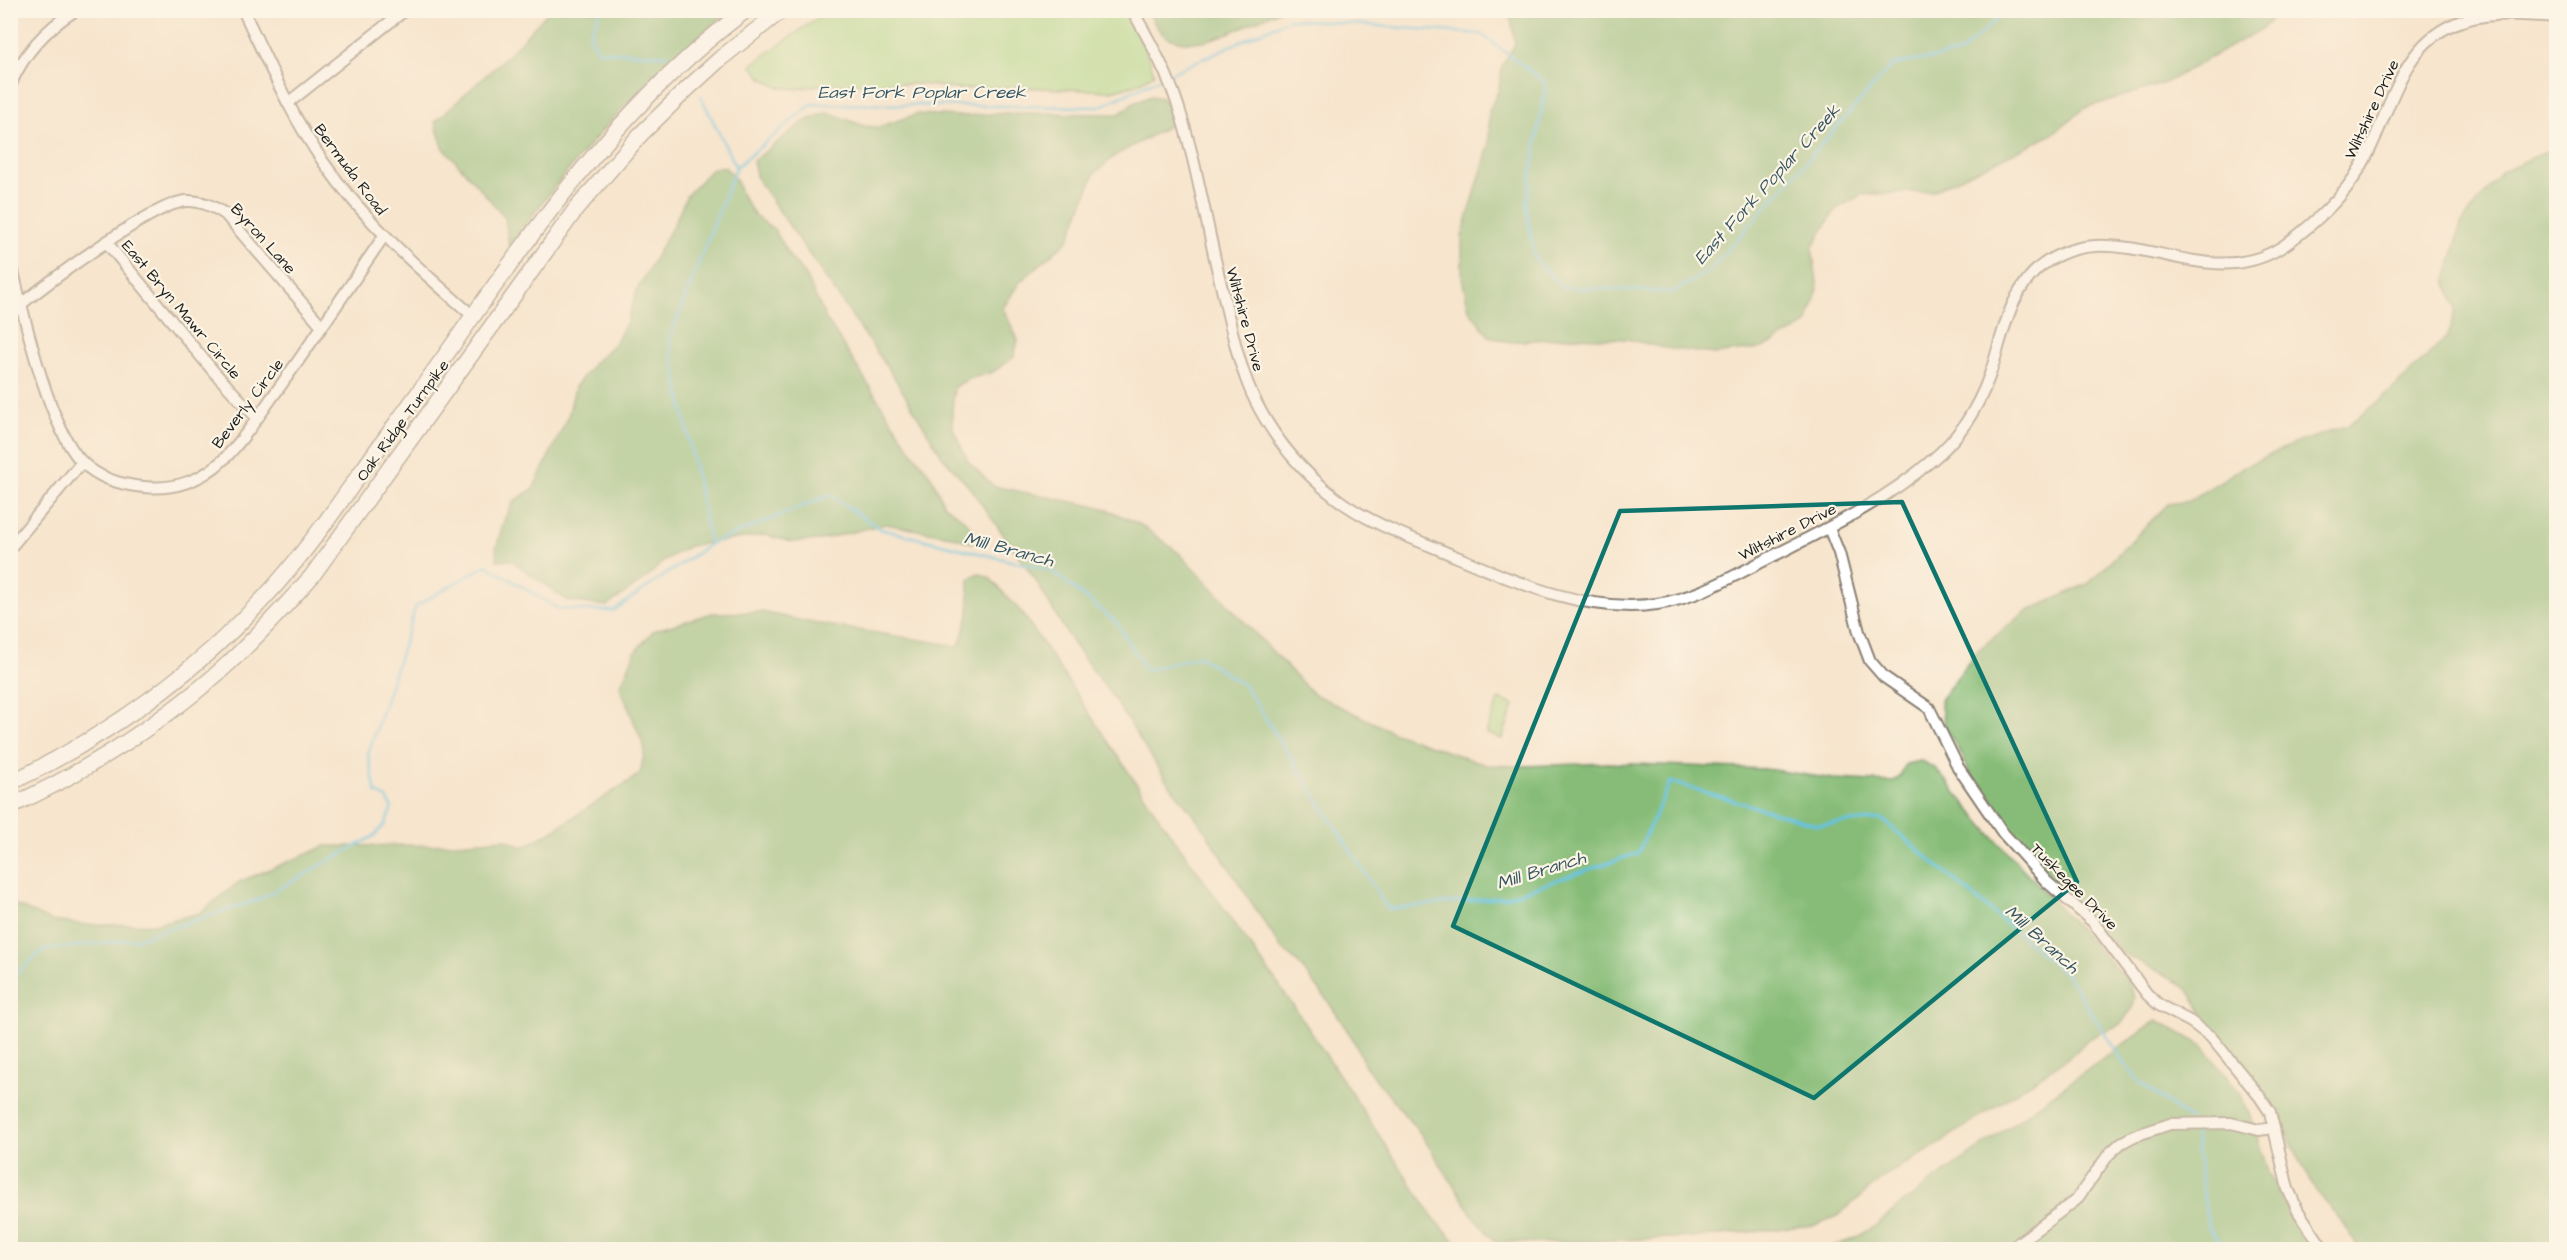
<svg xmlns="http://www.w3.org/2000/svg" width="2567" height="1260" viewBox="0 0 2567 1260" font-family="'Architects Daughter',sans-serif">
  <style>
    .green { fill: #a8dc8b; stroke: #627c54; stroke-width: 1.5 }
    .forest { fill: #86bc77; stroke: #516c4a; stroke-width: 1.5 }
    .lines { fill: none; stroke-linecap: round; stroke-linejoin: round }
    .stream { stroke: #65c3e3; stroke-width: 3 }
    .minor-casing { stroke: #8a8074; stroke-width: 14 }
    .highway-casing { stroke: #8a8074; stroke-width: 18 }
    .minor { stroke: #fff; stroke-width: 10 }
    .highway { stroke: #fff; stroke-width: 15 }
    .marked { fill: none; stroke: #0f766e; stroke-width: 4.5; stroke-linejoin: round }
    .labels { text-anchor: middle; stroke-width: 4.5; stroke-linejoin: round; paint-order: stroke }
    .street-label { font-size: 16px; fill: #1c1c1c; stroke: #fcf5e5 }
    .water-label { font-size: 18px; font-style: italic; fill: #365662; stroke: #fcf5e5 }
  </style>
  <rect width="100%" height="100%" fill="#fcf5e5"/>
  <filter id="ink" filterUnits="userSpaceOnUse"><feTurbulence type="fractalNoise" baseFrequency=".0167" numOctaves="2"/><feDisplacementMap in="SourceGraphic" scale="12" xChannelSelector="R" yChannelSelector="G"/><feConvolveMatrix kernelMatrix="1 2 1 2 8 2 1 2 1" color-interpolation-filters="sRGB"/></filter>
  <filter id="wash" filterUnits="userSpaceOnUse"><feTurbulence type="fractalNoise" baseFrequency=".008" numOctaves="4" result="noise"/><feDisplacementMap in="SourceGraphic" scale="24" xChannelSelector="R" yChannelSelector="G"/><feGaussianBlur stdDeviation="1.35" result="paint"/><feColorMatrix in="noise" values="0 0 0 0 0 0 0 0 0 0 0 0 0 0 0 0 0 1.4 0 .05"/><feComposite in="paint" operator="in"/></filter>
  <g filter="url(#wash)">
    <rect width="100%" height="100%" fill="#f7e5cd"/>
    <g class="green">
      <path d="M1123,11C1136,31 1148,50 1154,74L1137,84L1111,91L1018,87L957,89L922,84H825L797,89L778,87L762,78L751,65L827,11Z"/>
      <polygon points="1499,699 1514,705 1502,739 1486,733"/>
    </g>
    <g class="forest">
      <path d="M549,11H730C642,79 574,158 509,247L505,217L443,147L435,122L509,54Z"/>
      <path d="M1148,11H1280C1247,22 1202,55 1167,37C1157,31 1153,20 1148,11Z"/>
      <polygon points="1495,11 2279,11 2262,29 2165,83 2085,108 2051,135 1933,191 1861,195 1836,209 1812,248 1818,289 1807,324 1763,348 1715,354 1664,348 1627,339 1572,337 1509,342 1489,336 1469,310 1462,278 1462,236 1489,146 1489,111 1499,89 1502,66 1515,44 1511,19"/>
      <polygon points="1151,96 1162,98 1170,108 1169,126 1116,155 1094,174 1069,239 1019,283 1003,308 1018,340 1014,357 993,372 969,379 954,387 952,411 953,428 968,461 993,486 1104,508 1141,525 1179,553 1312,693 1395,733 1486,765 1523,766 1608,763 1766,769 1834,779 1892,782 1899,778 1906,764 1921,761 1935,768 1993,837 2128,981 2135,997 2132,1009 2121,1024 2088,1039 2074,1054 2005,1100 1923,1154 1888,1174 1837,1216 1815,1225 1702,1237 1543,1243 1495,1242 1474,1217 1422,1136 1365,1066 1353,1039 1325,997 1298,963 1281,948 1200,823 1166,780 1112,696 1073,644 1035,579 970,488 942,456 894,377 757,179 753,161 805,121 828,112 864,126 878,127 917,114 962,116 1007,113 1119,114 1134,103"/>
      <polygon points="2556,147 2556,1249 2359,1249 2340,1219 2316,1191 2277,1116 2223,1043 2187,989 2171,978 2122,953 2009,831 1971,779 1964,759 1944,725 1940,700 1978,650 2026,612 2089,583 2168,504 2189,501 2243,467 2291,445 2349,425 2391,391 2447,337 2456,309 2446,281 2461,224 2502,171"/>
      <polygon points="720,167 725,167 737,181 741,194 755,216 774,229 790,257 805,274 826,319 908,446 931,476 944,505 965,520 978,538 973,543 950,536 885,524 820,540 791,542 765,535 689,546 663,561 649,576 607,606 568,601 511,560 497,560 496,549 504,520 514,501 533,489 568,417 575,387 595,362 615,343 627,322 637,290 674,224 687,195 712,169"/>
      <polygon points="978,573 990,578 1023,614 1160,819 1297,1011 1433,1217 1454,1240 1467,1249 11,1249 11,903 52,921 89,925 154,924 200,913 239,882 326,846 431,845 505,839 523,847 554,830 640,774 645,749 620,687 635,652 653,631 712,613 762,612 813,623 959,646 969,615 969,579"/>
      <path d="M2157,1020L2203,1046L2237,1090L2248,1110L2268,1171L2286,1206L2315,1249L1817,1250C1853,1243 1873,1230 1900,1205Z"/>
    </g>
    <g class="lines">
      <g class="stream">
        <polyline points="601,10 590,34 598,51 668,55"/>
        <polyline points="1169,74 1290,19 1481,34 1546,83 1526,207 1535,259 1562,287 1673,292 1709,271 1892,65 1960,53 1997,19 2014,10"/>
        <polyline points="701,97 736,167"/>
        <polyline points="710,544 669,340 736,167 812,104 1099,107 1163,77"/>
        <polyline points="10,975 17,973 43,950 137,939 258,900 374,836 385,824 392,808 387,798 376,793 368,754 416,606 486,565 559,609 613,611 710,544 830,495 880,529 1052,571 1117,623 1146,670 1199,656 1245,686 1388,909 1506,897 1638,853 1670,782 1818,825 1882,819 2068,976 2124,1064 2142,1084 2190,1120"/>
        <polyline points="2194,1128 2208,1227 2228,1250"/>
      </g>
    </g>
  </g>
  <g filter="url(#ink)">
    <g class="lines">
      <g class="minor-casing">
        <g id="minor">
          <path d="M243,10C268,62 291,116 324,163C366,223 419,269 473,316"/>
          <path d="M1132,10C1148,37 1163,65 1174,94C1195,152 1206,224 1221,285C1230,322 1237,360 1252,394C1271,435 1301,471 1336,498C1366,521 1404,535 1438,549C1505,577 1582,615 1657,604C1698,598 1735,575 1771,557C1826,529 1884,502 1931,461C1958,439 1977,410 1989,377C2003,338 2007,294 2041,266C2118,206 2207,304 2289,242C2315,223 2344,196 2360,168C2390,119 2396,49 2454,24C2486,10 2523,15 2556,17"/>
          <path d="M10,86C23,54 47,28 76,10"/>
          <polyline points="288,103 405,10"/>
          <polyline points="107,243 214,372 257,418"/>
          <path d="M10,259C22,308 48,428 82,462C99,479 121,485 144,487C173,490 201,481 223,460C243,441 259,415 276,392C313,341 348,288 384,236"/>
          <path d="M10,313C42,287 151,204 186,201C201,200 213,206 225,214L322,326"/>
          <polyline points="1829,528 1839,553 1859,632 1870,661 1884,677 1929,708 1958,767 2003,833 2047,882 2093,922 2147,994 2159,1005 2191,1022 2211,1037 2260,1097 2270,1112 2288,1189 2298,1211 2324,1250"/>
          <polyline points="10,548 82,462"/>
          <polyline points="2009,1250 2076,1200 2109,1154 2121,1143 2134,1136 2170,1124 2231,1123 2259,1130 2274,1128"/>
        </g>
      </g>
      <g class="highway-casing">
        <g id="highway">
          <path d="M10,783C110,735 200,670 274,587C310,546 341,501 372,457C406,410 440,364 473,316C554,202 632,95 746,10"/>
          <path d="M10,806C85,773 171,717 230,662C259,635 286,605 312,576L576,209L640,135L688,88L721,58L782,10"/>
        </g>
      </g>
      <use href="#minor" class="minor"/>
      <use href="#highway" class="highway"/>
    </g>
  </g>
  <path d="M0 0H2567V1260H0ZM1902,502L2077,882L1814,1098L1453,926L1620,511Z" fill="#f7e5cd" fill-opacity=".55" fill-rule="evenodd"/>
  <path class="marked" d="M1902,502L2077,882L1814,1098L1453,926L1620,511Z"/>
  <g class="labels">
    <g class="street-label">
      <text transform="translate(2371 109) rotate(-65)" y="6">Wiltshire Drive</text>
      <text transform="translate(351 169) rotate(53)" y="6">Bermuda Road</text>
      <text transform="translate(264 238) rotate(48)" y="6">Byron Lane</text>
      <text transform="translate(182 309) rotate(50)" y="6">East Bryn Mawr Circle</text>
      <text transform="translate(1246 319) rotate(75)" y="6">Wiltshire Drive</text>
      <text transform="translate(247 403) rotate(-53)" y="6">Beverly Circle</text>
      <text transform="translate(402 420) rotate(-54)" y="6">Oak Ridge Turnpike</text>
      <text transform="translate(1787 531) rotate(-27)" y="6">Wiltshire Drive</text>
      <text transform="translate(2075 886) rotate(45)" y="6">Tuskegee Drive</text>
    </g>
    <g class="water-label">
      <text x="922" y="98">East Fork Poplar Creek</text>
      <text transform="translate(1767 184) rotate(-48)" y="6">East Fork Poplar Creek</text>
      <text transform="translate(1009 549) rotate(15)" y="6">Mill Branch</text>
      <text transform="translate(1541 870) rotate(-17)" y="6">Mill Branch</text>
      <text transform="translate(2042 939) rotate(42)" y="6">Mill Branch</text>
    </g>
  </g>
  <rect width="2567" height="1260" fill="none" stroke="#fcf5e5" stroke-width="36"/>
</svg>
